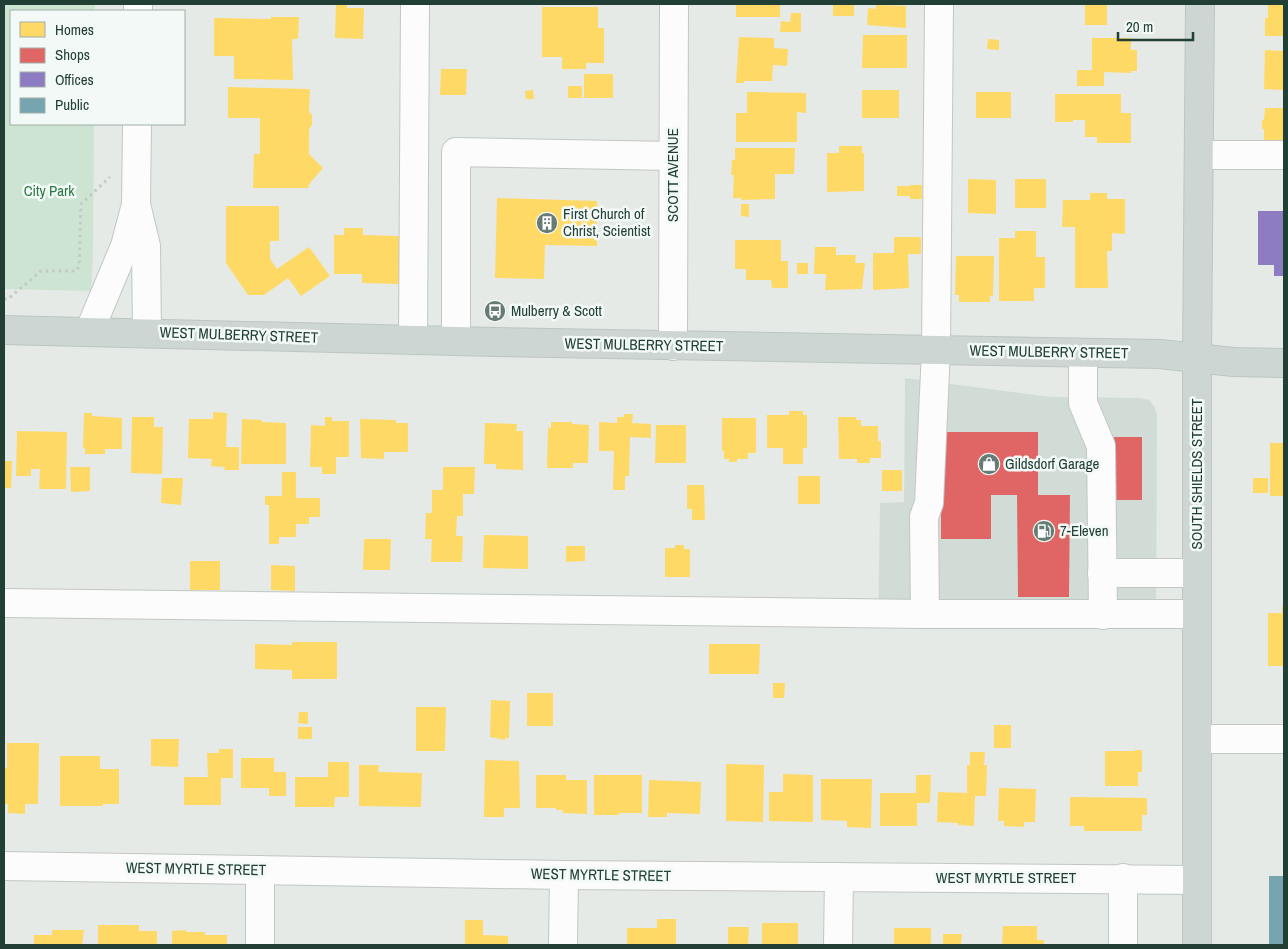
<svg xmlns="http://www.w3.org/2000/svg" width="1288" height="949" viewBox="0 0 1288 949" font-family="'Archivo Narrow',sans-serif">
  <style>
    .built { fill: #d2dcd7 }
    .green { fill: #cde4d3 }
    .homes { fill: #ffd966 }
    .shops { fill: #e06666 }
    .offices { fill: #8e7cc3 }
    .public { fill: #76a5af }
    .lines { fill: none; stroke-linecap: round; stroke-linejoin: round }
    .minor-casing { stroke: #c2c7c4; stroke-width: 30 }
    .major-casing { stroke: #bcc6c2; stroke-width: 30 }
    .path { stroke: #c1cac5; stroke-width: 3; stroke-dasharray: 2.5 4; stroke-linecap: butt }
    .minor { stroke: #fbfcfb; stroke-width: 28 }
    .major { stroke: #cdd6d3; stroke-width: 28 }
    .labels { text-anchor: middle; stroke-width: 5; stroke-linejoin: round; paint-order: stroke }
    .street-label { font-size: 15px; fill: #213f35; stroke: #f3f9f6 }
    .park-label { font-size: 15px; fill: #297844; stroke: #f3f9f6 }
    .poi-label { font-size: 15px; fill: #213f35; stroke: #f3f9f6; text-anchor: start }
  </style>
  <rect width="100%" height="100%" fill="#e5eae7"/>
  <polygon class="built" points="905,378 1051,397 1140,398 1149,400 1154,406 1157,415 1156,628 878,628 880,503 904,502"/>
  <polygon class="green" points="4,4 95,4 95,11 11,11 11,124 94,124 93,257 91,291 4,289"/>
  <g class="homes">
    <polygon points="336,4 347,4 347,8 364,8 363,39 335,38"/>
    <rect x="736" y="4" width="44" height="13"/>
    <rect x="833" y="4" width="21" height="12"/>
    <rect x="1085" y="4" width="22" height="21"/>
    <polygon points="1268,4 1284,4 1284,36 1265,36 1265,18 1268,18"/>
    <polygon points="876,5 906,6 906,28 867,25 868,8 876,9"/>
    <polygon points="542,7 598,7 598,28 604,28 604,63 586,63 586,69 562,69 562,57 542,57"/>
    <polygon points="791,13 801,13 801,32 780,32 781,21 790,22"/>
    <polygon points="271,17 299,17 298,39 292,39 293,80 234,79 234,56 214,56 214,18 271,19"/>
    <polygon points="863,35 907,35 907,68 862,68"/>
    <polygon points="739,37 774,38 774,48 788,49 787,66 773,65 772,81 744,81 744,83 736,83"/>
    <polygon points="1092,38 1131,38 1131,50 1137,50 1137,71 1131,71 1131,73 1104,72 1104,86 1077,86 1077,70 1092,70"/>
    <polygon points="988,39 999,40 999,50 987,49"/>
    <polygon points="1265,50 1284,51 1284,90 1264,89"/>
    <polygon points="441,69 467,69 466,95 440,95"/>
    <rect x="584" y="74" width="29" height="24"/>
    <rect x="568" y="86" width="14" height="12"/>
    <polygon points="228,87 310,89 309,112 312,115 312,125 309,129 309,154 323,168 310,183 308,188 253,188 254,154 260,154 260,118 228,118"/>
    <polygon points="533,90 534,99 526,99 525,91"/>
    <rect x="862" y="90" width="37" height="28"/>
    <polygon points="747,92 806,93 806,113 797,112 797,142 736,142 736,113 747,113"/>
    <rect x="976" y="92" width="35" height="26"/>
    <polygon points="1055,94 1121,94 1121,113 1131,113 1131,143 1097,143 1097,137 1085,137 1085,120 1073,120 1073,122 1055,122"/>
    <polygon points="1265,108 1284,108 1284,142 1264,142 1264,129 1262,129 1262,120 1264,120"/>
    <polygon points="839,146 862,146 862,153 864,153 864,191 827,192 827,153 839,153"/>
    <polygon points="735,148 795,148 794,174 775,174 775,199 741,200 741,198 733,198 734,175 731,175 732,160 735,160"/>
    <polygon points="968,179 996,180 996,214 968,213"/>
    <rect x="1015" y="179" width="31" height="29"/>
    <polygon points="910,185 922,185 922,199 910,199 910,196 897,196 897,186 910,186"/>
    <polygon points="1090,193 1107,193 1107,199 1125,199 1125,234 1112,233 1112,251 1107,251 1108,288 1075,288 1075,227 1062,227 1063,200 1090,200"/>
    <polygon points="497,198 597,201 597,246 545,245 544,279 495,278"/>
    <polygon points="741,204 749,204 749,217 741,216"/>
    <polygon points="226,206 279,206 279,241 270,241 270,259 277,269 309,247 330,276 301,296 288,278 264,295 248,295 226,263"/>
    <polygon points="344,228 363,228 363,235 399,236 399,284 362,283 362,274 334,274 334,235 344,235"/>
    <polygon points="1015,231 1036,231 1036,257 1045,257 1045,288 1034,288 1034,301 999,301 999,238 1015,238"/>
    <polygon points="894,237 921,237 921,254 908,254 909,288 873,290 873,253 894,253"/>
    <polygon points="735,240 781,240 781,261 788,261 788,288 772,288 771,280 746,280 746,269 735,269"/>
    <polygon points="815,247 836,247 836,255 856,255 855,263 865,263 862,289 825,290 826,274 814,274"/>
    <polygon points="956,256 994,256 993,296 990,296 990,302 959,302 959,295 955,295"/>
    <rect x="797" y="263" width="11" height="11"/>
    <polygon points="789,411 803,411 803,415 807,415 807,448 803,448 803,464 783,464 783,448 767,448 767,415 789,415"/>
    <polygon points="213,412 227,413 226,447 239,447 239,470 224,470 225,467 211,466 212,459 188,458 189,419 213,419"/>
    <polygon points="84,413 92,413 92,416 122,418 122,449 105,449 105,454 85,454 85,448 83,448"/>
    <polygon points="624,414 633,414 632,423 651,424 651,438 630,437 629,476 625,476 625,490 613,490 614,451 599,451 599,422 617,423 617,417 624,417"/>
    <polygon points="132,417 154,417 154,427 163,427 162,474 131,473"/>
    <polygon points="325,417 332,417 332,421 349,421 349,457 336,457 336,474 322,474 322,467 310,467 311,425 325,426"/>
    <polygon points="838,417 856,417 856,420 861,420 861,426 878,426 878,441 881,441 881,458 870,458 870,463 857,463 857,459 839,459"/>
    <polygon points="722,418 756,418 756,453 748,453 748,459 737,459 737,462 729,462 729,459 724,459 724,451 722,451"/>
    <polygon points="242,419 262,420 262,422 286,423 286,464 241,464"/>
    <polygon points="360,419 396,420 396,423 408,423 408,452 384,452 384,459 361,458"/>
    <polygon points="551,422 572,422 572,424 589,425 588,463 573,463 573,468 547,468 548,428 551,428"/>
    <polygon points="485,423 517,424 516,431 523,431 523,470 496,469 496,464 484,464"/>
    <polygon points="656,425 686,425 686,463 655,463"/>
    <polygon points="17,431 67,432 66,489 39,489 40,469 31,469 31,476 16,476"/>
    <rect x="1270" y="443" width="14" height="53"/>
    <polygon points="4,461 12,461 11,488 4,488"/>
    <polygon points="70,467 90,467 90,491 71,492"/>
    <polygon points="443,467 475,467 474,494 463,494 463,516 457,516 456,536 463,536 462,562 431,562 432,539 425,539 426,513 432,513 432,490 443,490"/>
    <rect x="882" y="470" width="20" height="21"/>
    <polygon points="282,472 296,472 296,498 320,498 320,517 309,517 309,524 296,524 296,537 279,537 279,544 269,544 269,505 265,505 265,496 282,496"/>
    <rect x="798" y="476" width="22" height="28"/>
    <polygon points="162,478 183,478 181,505 161,503"/>
    <rect x="1253" y="478" width="15" height="15"/>
    <polygon points="687,485 704,485 705,520 692,520 692,509 687,509"/>
    <polygon points="484,535 528,536 528,569 483,568"/>
    <polygon points="364,539 391,539 390,570 363,570"/>
    <polygon points="675,545 684,545 684,549 690,549 690,577 665,577 665,548 675,548"/>
    <polygon points="566,546 585,546 585,561 566,562"/>
    <rect x="190" y="561" width="30" height="29"/>
    <polygon points="271,565 295,566 295,591 271,590"/>
    <polygon points="1282,606 1284,606 1284,666 1268,666 1268,613 1282,613"/>
    <polygon points="292,642 337,642 337,679 292,679 292,670 255,669 255,644 292,645"/>
    <polygon points="709,644 760,644 759,674 709,674"/>
    <polygon points="773,683 785,683 784,698 773,698"/>
    <rect x="527" y="693" width="26" height="33"/>
    <polygon points="491,700 510,701 509,738 505,738 505,740 490,737"/>
    <polygon points="416,707 446,707 445,751 416,751"/>
    <polygon points="299,712 308,712 308,724 298,723"/>
    <rect x="994" y="725" width="17" height="23"/>
    <rect x="298" y="727" width="14" height="12"/>
    <polygon points="151,739 179,739 178,767 151,766"/>
    <polygon points="7,743 39,743 38,804 25,804 25,814 8,813 8,804 4,804 4,768 7,768"/>
    <polygon points="219,749 233,749 233,778 221,778 221,805 184,805 184,777 208,777 207,753 219,753"/>
    <polygon points="1135,750 1142,750 1142,772 1138,772 1138,786 1105,786 1105,751 1135,751"/>
    <polygon points="970,752 985,752 984,765 987,765 986,796 975,796 974,826 958,825 958,823 937,822 938,792 967,793 967,765 970,765"/>
    <polygon points="60,756 100,756 100,769 119,769 119,804 103,804 103,806 60,806"/>
    <polygon points="241,758 274,758 274,772 286,772 286,796 269,796 269,788 241,788"/>
    <polygon points="485,760 519,761 520,808 504,808 504,817 484,817"/>
    <polygon points="328,762 349,762 349,797 335,797 334,807 295,807 295,777 328,777"/>
    <polygon points="726,764 764,765 763,822 726,821"/>
    <polygon points="359,765 379,765 378,772 422,773 421,807 359,806"/>
    <polygon points="783,774 813,775 813,822 769,821 769,792 783,792"/>
    <polygon points="536,775 566,775 566,780 587,780 587,814 562,813 563,810 556,810 556,808 536,808"/>
    <polygon points="594,775 642,775 642,813 619,813 619,815 594,815"/>
    <polygon points="916,775 931,775 930,803 917,803 917,826 880,826 880,793 916,793"/>
    <polygon points="821,779 872,779 871,828 847,827 847,821 821,820"/>
    <polygon points="649,780 701,782 700,814 667,813 667,817 648,817"/>
    <polygon points="999,788 1036,789 1035,822 1024,822 1024,827 1004,826 1004,821 998,821"/>
    <polygon points="1070,797 1147,798 1147,815 1142,815 1142,831 1084,831 1084,826 1070,826"/>
    <polygon points="657,919 676,919 676,945 627,945 627,928 657,928"/>
    <polygon points="465,920 483,920 483,935 508,936 508,945 465,945"/>
    <rect x="762" y="923" width="36" height="22"/>
    <polygon points="98,925 139,925 139,931 157,931 157,945 98,945"/>
    <polygon points="1003,926 1037,926 1037,940 1044,940 1044,945 1002,945"/>
    <polygon points="728,927 749,927 748,945 728,945"/>
    <rect x="894" y="928" width="37" height="17"/>
    <polygon points="52,930 84,930 82,945 34,945 34,935 52,935"/>
    <polygon points="186,930 186,932 205,932 205,935 227,935 227,945 172,945 172,931"/>
    <polygon points="943,934 962,934 961,945 943,945"/>
  </g>
  <g class="shops">
    <polygon points="941,432 1038,432 1038,495 1070,495 1069,597 1018,597 1017,495 991,495 991,539 941,539"/>
    <rect x="1114" y="437" width="28" height="63"/>
  </g>
  <polygon class="offices" points="1258,211 1284,211 1284,276 1274,276 1274,265 1258,265"/>
  <rect class="public" x="1269" y="876" width="15" height="69"/>
  <g class="lines">
    <g class="minor-casing">
      <g id="minor">
        <polyline points="138,11 138,4"/>
        <polyline points="137,124 136,204 146,246 147,333"/>
        <polyline points="1200,155 1284,155"/>
        <polyline points="89,332 125,246 135,208"/>
        <polyline points="413,340 415,4"/>
        <polyline points="456,341 456,152 673,156"/>
        <polyline points="673,346 674,4"/>
        <polyline points="1083,353 1083,403 1101,446 1103,615"/>
        <polyline points="1102,573 1197,573"/>
        <polyline points="4,603 925,614 1197,614"/>
        <polyline points="925,614 924,517 929,503 936,350 939,4"/>
        <polyline points="1197,739 1284,739"/>
        <polyline points="4,866 564,875 1197,880"/>
        <polyline points="1123,878 1123,945"/>
        <polyline points="260,945 260,870"/>
        <polyline points="563,945 564,875"/>
        <polyline points="838,945 839,877"/>
      </g>
    </g>
    <g class="major-casing">
      <g id="major">
        <polyline points="4,330 497,342 1160,354 1233,362 1284,363"/>
        <polyline points="1197,945 1197,359 1200,4"/>
      </g>
    </g>
    <polyline class="path" points="4,299 8,299 41,271 76,271 79,267 81,204 110,177"/>
    <use href="#minor" class="minor"/>
    <use href="#major" class="major"/>
  </g>
  <defs>
    <g id="building-disc" transform="scale(1.125)"><circle r="9.5" fill="#667b73" stroke="#f3f9f6"/><path d="M-4-6H4V6H1V3H-1V6H-4ZM-2.5-4.3h1.7v1.8h-1.7ZM.8-4.3h1.7v1.8H.8ZM-2.5-1h1.7V.8h-1.7ZM.8-1h1.7V.8H.8Z" fill="#fff"/></g>
    <g id="bus-disc" transform="scale(1.125)"><circle r="9.5" fill="#667b73" stroke="#f3f9f6"/><path d="M-5-6H5V4H4V6H2V4H-2V6H-4V4H-5ZM-3.5-4V0h7V-4ZM-3.5 1.2v1.5H-2V1.2ZM2 1.2v1.5H3.5V1.2Z" fill="#fff"/></g>
    <g id="shop-disc" transform="scale(1.125)"><circle r="9.5" fill="#667b73" stroke="#f3f9f6"/><path d="M-5-2.5h2.3a2.7 3.5 0 0 1 5.4 0H5L5.5 6h-11ZM-1.5-2.5h3a1.5 2.3 0 0 0-3 0Z" fill="#fff"/></g>
    <g id="fuel-disc" transform="scale(1.125)"><circle r="9.5" fill="#667b73" stroke="#f3f9f6"/><path d="M-5.5-6h7V0h2V4h1.3V-2.5L3-4.5l.8-.8L6-3V5H2.5V1h-1V6h-7ZM-4.2-4.7v3.2H.2V-4.7Z" fill="#fff"/></g>
  </defs>
  <g fill-rule="evenodd">
    <use href="#building-disc" x="547" y="223"/>
    <use href="#bus-disc" x="495" y="311"/>
    <use href="#shop-disc" x="989" y="464"/>
    <use href="#fuel-disc" x="1044" y="531"/>
  </g>
  <g class="labels">
    <g class="street-label">
      <text transform="translate(673 175) rotate(-90)" y="5">SCOTT AVENUE</text>
      <text transform="translate(239 335) rotate(2)" y="5">WEST MULBERRY STREET</text>
      <text transform="translate(644 345) rotate(1)" y="5">WEST MULBERRY STREET</text>
      <text transform="translate(1049 352) rotate(1)" y="5">WEST MULBERRY STREET</text>
      <text transform="translate(1197 474) rotate(-90)" y="5">SOUTH SHIELDS STREET</text>
      <text transform="translate(196 869) rotate(1)" y="5">WEST MYRTLE STREET</text>
      <text transform="translate(601 875) rotate(1)" y="5">WEST MYRTLE STREET</text>
      <text x="1006" y="883">WEST MYRTLE STREET</text>
    </g>
    <g class="park-label">
      <text x="49" y="196">City Park</text>
    </g>
    <g class="poi-label">
      <text x="563" y="219">First Church of<tspan x="563" dy="17">Christ, Scientist</tspan></text>
      <text x="511" y="316">Mulberry &amp; Scott</text>
      <text x="1005" y="469">Gildsdorf Garage</text>
      <text x="1060" y="536">7-Eleven</text>
    </g>
  </g>
  <rect width="1288" height="949" fill="none" stroke="#213f35" stroke-width="10"/>
  <rect x="10" y="10" width="175" height="115" fill="#f3f9f6" stroke="#9fafa9"/>
  <rect x="20" y="22" width="25" height="15" fill="#ffd966" stroke="#9fafa9"/>
  <text x="55" y="35" font-size="15" fill="#213f35">Homes</text>
  <rect x="20" y="48" width="25" height="15" fill="#e06666" stroke="#9fafa9"/>
  <text x="55" y="60" font-size="15" fill="#213f35">Shops</text>
  <rect x="20" y="72" width="25" height="15" fill="#8e7cc3" stroke="#9fafa9"/>
  <text x="55" y="85" font-size="15" fill="#213f35">Offices</text>
  <rect x="20" y="98" width="25" height="15" fill="#76a5af" stroke="#9fafa9"/>
  <text x="55" y="110" font-size="15" fill="#213f35">Public</text>
  <path d="M1118 32v8h75v-8" fill="none" stroke="#213f35" stroke-width="2.5"/>
  <text x="1126" y="32" font-size="15" fill="#213f35" stroke="#f3f9f6" stroke-width="4" paint-order="stroke">20 m</text>
</svg>
